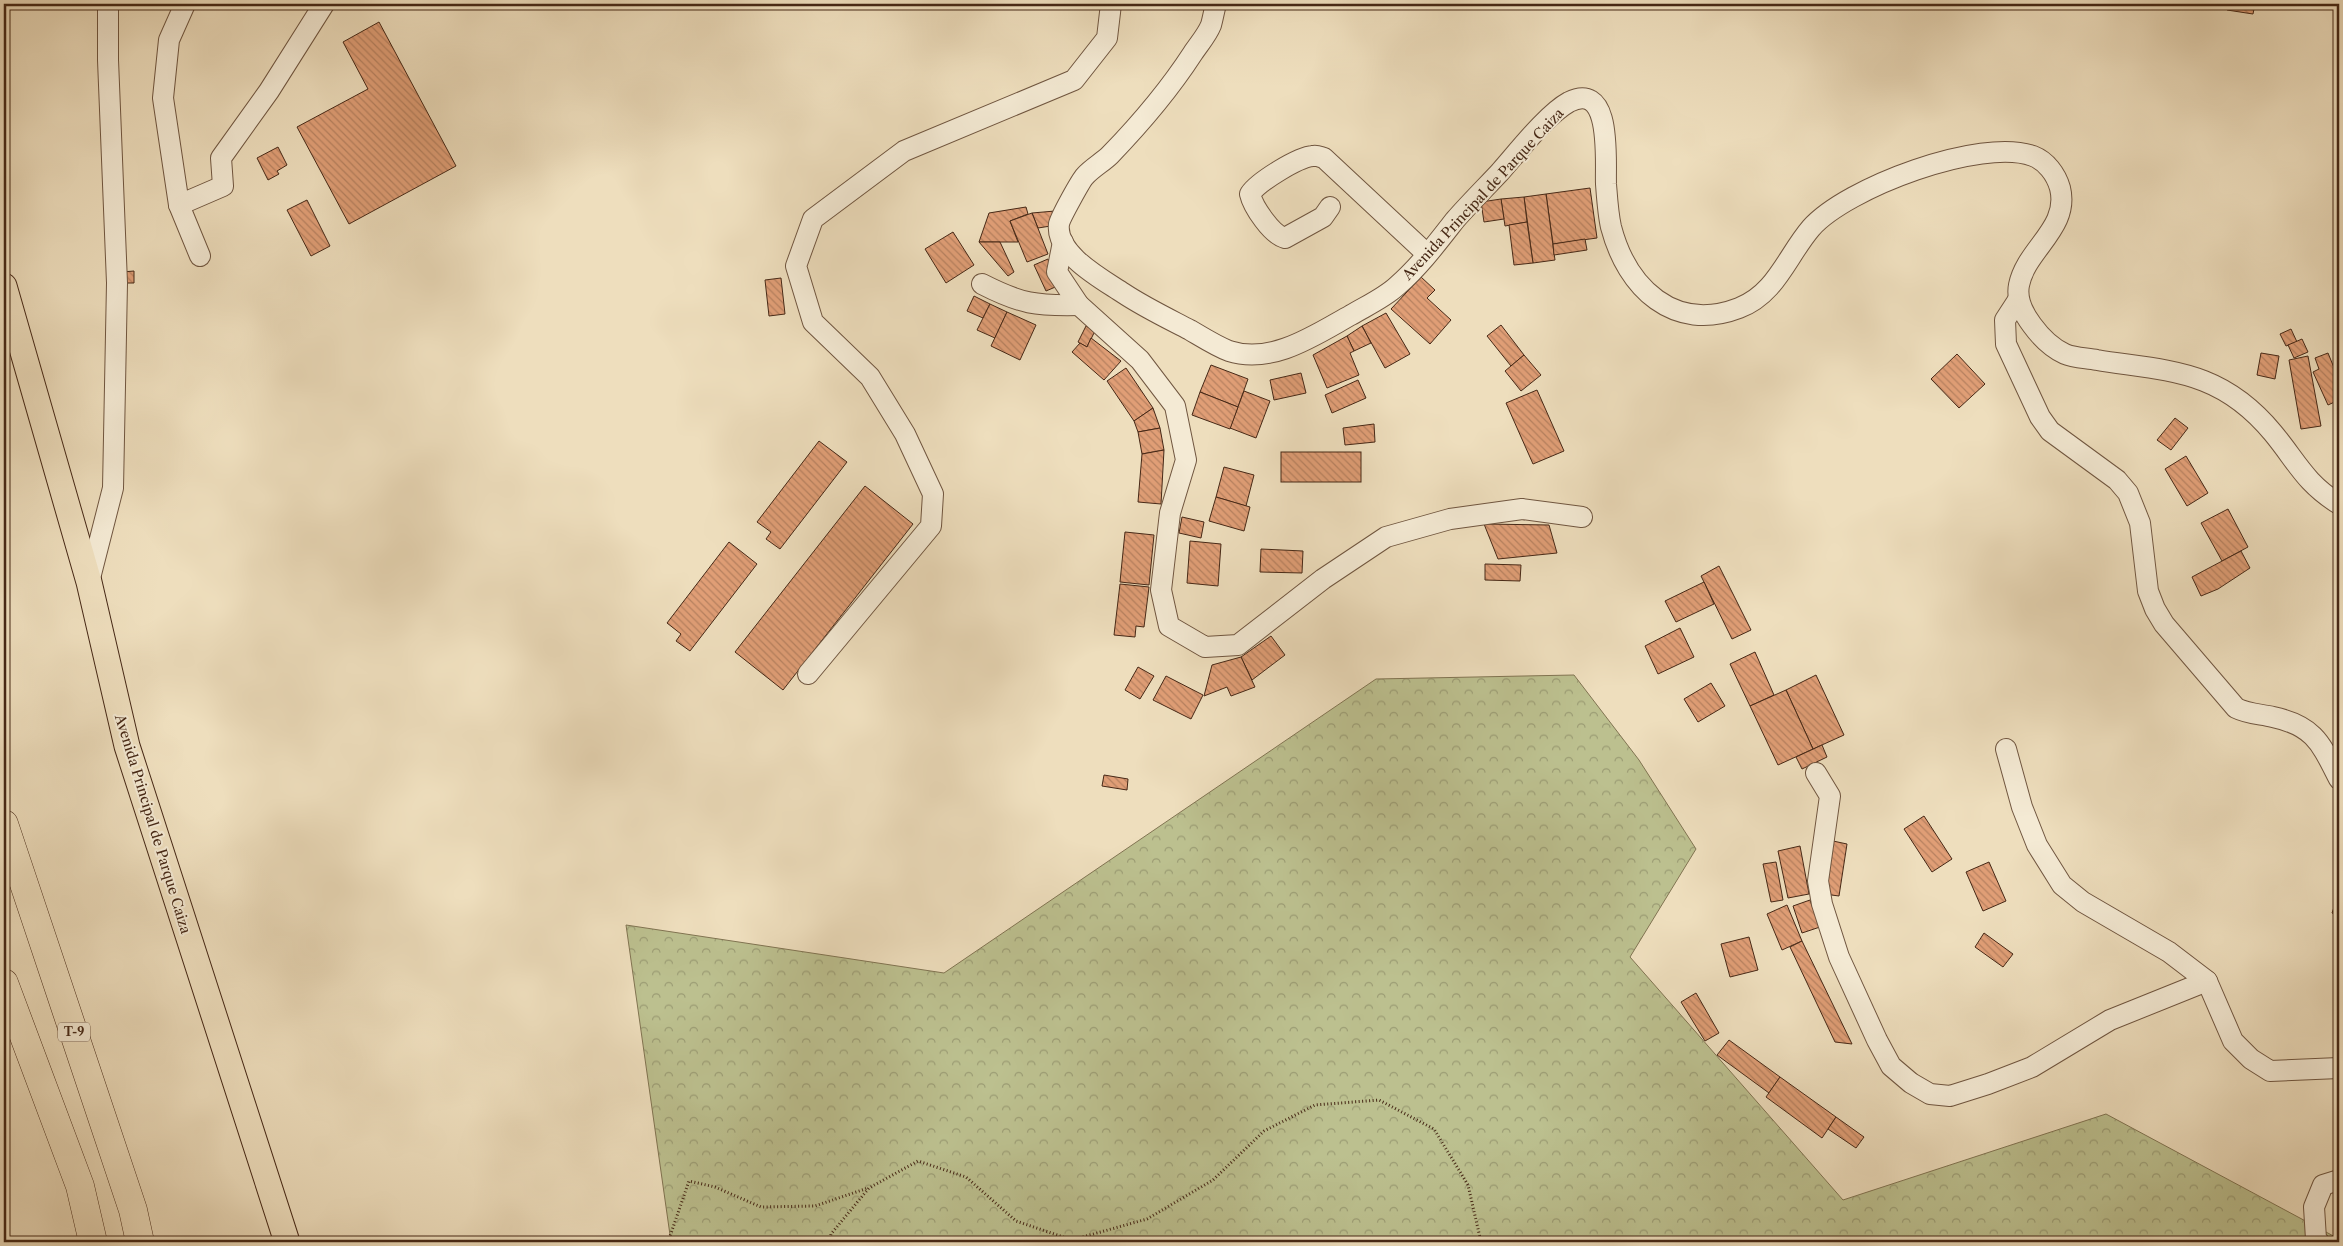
<svg xmlns="http://www.w3.org/2000/svg" width="2343" height="1246" viewBox="0 0 2343 1246" font-family="'Libre Caslon Text',serif">
  <style>
    .park { fill: url(#park-crowns); stroke: #817452 }
    .building { fill: url(#building-back-hatch); stroke: #462816 }
    .lines { fill: none; stroke-linecap: round; stroke-linejoin: round }
    .minor-casing { stroke: #705640; stroke-width: 22 }
    .major-casing { stroke: #462816; stroke-width: 27 }
    .highway-casing { stroke: #462816; stroke-width: 29 }
    .path { stroke: #462816; stroke-width: 3; stroke-dasharray: 1 2.5; stroke-linecap: butt }
    .minor { stroke: #f4ead4; stroke-width: 20 }
    .major { stroke: #eedebd; stroke-width: 25 }
    .highway { stroke: #eedebd; stroke-width: 28 }
    .labels { text-anchor: middle; stroke-width: 4; stroke-linejoin: round; paint-order: stroke }
    .shield { fill: #f4ead4; stroke: #7a624f; stroke-width: 1 }
    .shield-label { font-size: 12px; font-weight: bold; fill: #462816 }
    .street-label { font-size: 14px; fill: #462816; stroke: #f4ead4 }
  </style>
  <defs>
    <pattern id="park-crowns" width="20" height="18" patternUnits="userSpaceOnUse" patternTransform="scale(1.25)"><rect width="20" height="18" fill="#bcc08f"/><path d="M2 6a3 3 0 1 1 6 0M12 15a3 3 0 1 1 6 0" fill="none" stroke="#9b9c74"/></pattern>
    <pattern id="building-back-hatch" width="6" height="6" patternUnits="userSpaceOnUse" patternTransform="scale(1.25)"><rect width="6" height="6" fill="#e09e76"/><path d="M-1 5l2 2M0 0l6 6M5-1l2 2" fill="none" stroke="#b78160"/></pattern>
  </defs>
  <rect width="100%" height="100%" fill="#eedebd"/>
  <filter id="stains"><feTurbulence type="fractalNoise" baseFrequency=".004" numOctaves="4"/><feColorMatrix values="0 0 0 0 .2 0 0 0 0 .09 0 0 0 0 .02 0 0 0 .5 -.17"/></filter>
  <radialGradient id="worn" r=".72"><stop offset=".6" stop-color="#630" stop-opacity="0"/><stop offset="1" stop-color="#630" stop-opacity=".3"/></radialGradient>
  <polygon class="park" points="1574,675 1639,760 1696,849 1630,957 1843,1200 2106,1114 2339,1239 2339,1242 671,1242 626,925 944,973 1376,679"/>
  <g class="building">
    <polygon points="2228,4 2255,4 2253,14 2227,10"/>
    <polygon points="379,22 456,166 349,224 297,127 368,89 343,42"/>
    <polygon points="278,147 287,165 277,171 279,174 268,180 257,158"/>
    <polygon points="1590,188 1597,238 1553,244 1546,194"/>
    <polygon points="1546,194 1555,260 1533,263 1524,197"/>
    <polygon points="1524,197 1527,222 1505,226 1501,199"/>
    <polygon points="1501,199 1504,219 1484,222 1481,202"/>
    <polygon points="307,200 330,246 311,256 287,210"/>
    <polygon points="1026,207 1028,214 1010,221 1018,242 979,242 989,213"/>
    <polygon points="1055,211 1057,225 1038,228 1032,213"/>
    <polygon points="1032,213 1048,254 1027,262 1010,221"/>
    <polygon points="1527,222 1533,263 1514,265 1509,225"/>
    <polygon points="953,232 974,265 946,283 925,249"/>
    <polygon points="1585,239 1587,250 1554,255 1553,244"/>
    <polygon points="979,242 1000,242 1014,272 1008,276"/>
    <polygon points="1048,259 1060,285 1046,291 1034,265"/>
    <polygon points="134,271 134,283 123,283 122,272"/>
    <polygon points="1421,277 1435,290 1427,298 1451,320 1430,344 1391,309"/>
    <polygon points="781,278 785,314 769,316 765,280"/>
    <polygon points="974,296 990,304 983,318 967,311"/>
    <polygon points="990,304 1007,312 995,338 977,330"/>
    <polygon points="1007,312 1036,325 1020,360 991,346"/>
    <polygon points="1386,313 1410,354 1385,368 1362,326"/>
    <polygon points="1501,325 1524,355 1511,366 1487,336"/>
    <polygon points="1086,326 1095,331 1087,347 1078,342"/>
    <polygon points="1362,326 1371,343 1354,351 1347,336"/>
    <polygon points="2291,329 2297,342 2286,346 2280,334"/>
    <polygon points="1347,336 1354,351 1350,353 1359,375 1327,388 1313,355"/>
    <polygon points="1091,338 1121,361 1104,380 1072,352 1080,343 1087,347"/>
    <polygon points="2302,339 2308,352 2294,358 2288,345"/>
    <polygon points="2261,353 2279,356 2275,379 2257,375"/>
    <polygon points="2328,353 2339,380 2339,400 2328,405 2313,372 2319,369 2315,358"/>
    <polygon points="1957,354 1985,384 1959,408 1931,379"/>
    <polygon points="1524,355 1541,375 1521,391 1505,371"/>
    <polygon points="2308,356 2321,426 2301,429 2289,360"/>
    <polygon points="1211,365 1248,379 1238,407 1200,392"/>
    <polygon points="1126,368 1153,408 1134,421 1107,381"/>
    <polygon points="1301,373 1306,393 1274,400 1270,380"/>
    <polygon points="1358,380 1366,398 1332,413 1325,395"/>
    <polygon points="1537,390 1564,451 1533,464 1506,403"/>
    <polygon points="1244,391 1270,401 1256,438 1230,428"/>
    <polygon points="1200,392 1238,407 1230,429 1192,415"/>
    <polygon points="1153,408 1160,428 1138,432 1134,421"/>
    <polygon points="2175,418 2188,428 2171,450 2157,440"/>
    <polygon points="1374,424 1375,442 1345,445 1343,428"/>
    <polygon points="1160,428 1164,450 1142,454 1138,432"/>
    <polygon points="819,441 847,462 780,549 766,539 771,532 757,522"/>
    <polygon points="1164,450 1161,504 1138,502 1142,454"/>
    <rect x="1281" y="452" width="80" height="30"/>
    <polygon points="2186,456 2208,493 2187,506 2165,469"/>
    <polygon points="1224,467 1254,475 1246,506 1216,497"/>
    <polygon points="865,486 913,524 783,690 735,652"/>
    <polygon points="1216,497 1250,507 1244,531 1209,521"/>
    <polygon points="2228,509 2248,547 2222,561 2201,523"/>
    <polygon points="1182,517 1204,522 1201,538 1179,533"/>
    <polygon points="1484,524 1549,525 1557,553 1498,559"/>
    <polygon points="1125,532 1154,535 1149,585 1120,582"/>
    <polygon points="1190,541 1221,544 1218,586 1187,583"/>
    <polygon points="729,542 757,564 690,651 676,641 681,634 667,623"/>
    <polygon points="1261,549 1303,551 1302,573 1260,572"/>
    <polygon points="2241,551 2250,568 2218,589 2201,596 2192,577"/>
    <polygon points="1485,564 1521,565 1520,581 1485,580"/>
    <polygon points="1719,566 1751,630 1732,639 1701,576"/>
    <polygon points="1704,582 1714,604 1676,622 1665,601"/>
    <polygon points="1120,584 1149,587 1144,627 1136,626 1135,637 1114,635"/>
    <polygon points="1680,628 1694,657 1658,674 1645,646"/>
    <polygon points="1271,636 1285,655 1252,680 1241,657"/>
    <polygon points="1755,652 1774,695 1750,706 1730,664"/>
    <polygon points="1241,657 1255,687 1231,696 1227,687 1204,696 1212,665"/>
    <polygon points="1138,667 1154,676 1140,699 1125,690"/>
    <polygon points="1816,675 1844,735 1813,749 1786,690"/>
    <polygon points="1166,676 1203,695 1191,719 1153,700"/>
    <polygon points="1711,683 1725,706 1698,722 1684,699"/>
    <polygon points="1786,690 1813,749 1778,765 1750,706"/>
    <polygon points="1822,745 1827,757 1802,769 1796,757"/>
    <polygon points="1104,775 1128,779 1127,790 1102,786"/>
    <polygon points="1924,816 1952,859 1932,872 1904,829"/>
    <polygon points="1833,841 1847,844 1839,896 1824,894"/>
    <polygon points="1800,846 1809,894 1788,898 1778,851"/>
    <polygon points="1776,862 1783,900 1771,902 1763,864"/>
    <polygon points="1989,862 2006,901 1983,911 1966,872"/>
    <polygon points="2339,893 2339,916 2332,913"/>
    <polygon points="1810,900 1820,927 1802,933 1793,906"/>
    <polygon points="1787,905 1802,941 1782,950 1767,914"/>
    <polygon points="1984,933 2013,954 2003,967 1975,947"/>
    <polygon points="1749,937 1758,970 1730,977 1721,944"/>
    <polygon points="1802,941 1852,1044 1835,1042 1790,947"/>
    <polygon points="1696,993 1719,1033 1705,1041 1681,1002"/>
    <polygon points="1729,1040 1780,1077 1769,1093 1717,1055"/>
    <polygon points="1780,1077 1836,1117 1822,1138 1766,1097"/>
    <polygon points="1836,1117 1864,1137 1856,1148 1828,1129"/>
  </g>
  <g class="lines">
    <g class="minor-casing">
      <g id="minor">
        <polyline points="185,4 169,40 163,98 179,205 200,256"/>
        <path d="M1216,4C1214,11 1213,18 1211,25C1207,35 1199,44 1193,53C1169,90 1141,123 1110,155C1103,162 1092,168 1085,176C1081,180 1060,218 1059,224C1055,254 1102,279 1123,293C1144,307 1167,318 1190,330C1202,337 1216,346 1229,351C1272,365 1315,335 1351,315C1366,306 1384,298 1397,286C1419,267 1437,243 1455,220C1469,204 1485,188 1500,172C1517,153 1547,114 1569,102C1613,80 1605,162 1606,184C1607,197 1608,214 1611,227C1627,288 1674,333 1739,308C1776,294 1787,256 1811,228C1846,188 1981,137 2033,156C2046,161 2056,174 2060,188C2070,228 2026,249 2019,285C2016,300 2023,313 2032,325C2040,336 2052,348 2065,354C2074,358 2087,358 2097,360C2132,366 2171,368 2204,381C2232,392 2254,410 2273,433C2297,462 2305,483 2339,504"/>
        <polyline points="179,205 223,186 221,158 269,91 324,4"/>
        <path d="M1330,207L1323,217L1285,238C1272,235 1253,207 1250,194C1258,182 1298,157 1313,156C1317,155 1320,157 1324,158L1427,254"/>
        <polyline points="1063,242 1057,272 1079,305 1140,360 1175,406 1186,460 1170,513 1161,590 1169,626 1205,647 1238,645 1323,579 1386,537 1450,519 1522,509 1582,517"/>
        <path d="M982,284C1021,304 1036,306 1079,305"/>
        <path d="M2018,300L2005,320L2006,344L2040,417L2050,431L2117,480L2128,493L2140,523L2148,591L2155,609L2164,624L2236,708C2248,714 2260,714 2273,717C2315,726 2321,744 2339,779"/>
        <polyline points="89,582 113,488 117,283 108,60 108,4"/>
        <polyline points="808,674 931,526 933,494 905,434 870,377 813,322 796,266 813,219 904,151 1074,80 1107,38 1111,4"/>
        <polyline points="2006,749 2022,807 2037,845 2062,885 2083,902 2169,952 2207,981 2233,1041 2251,1059 2270,1071 2339,1068"/>
        <polyline points="1816,773 1830,796 1818,881 1822,904 1839,957 1877,1040 1891,1066 1911,1083 1930,1094 1950,1096 1988,1084 2032,1067 2110,1020 2207,981"/>
        <polyline points="2319,1242 2316,1239 2314,1207 2323,1185 2339,1180"/>
      </g>
    </g>
    <g class="major-casing">
      <polyline id="major" points="4,286 89,582 127,746 287,1242"/>
    </g>
    <g class="highway-casing">
      <g id="highway">
        <polyline points="4,824 133,1210 140,1242"/>
        <polyline points="4,983 80,1186 93,1242"/>
      </g>
    </g>
    <g class="path">
      <polyline points="668,1242 689,1181 715,1187 761,1207 815,1206 868,1188"/>
      <polyline points="829,1242 831,1234 869,1188 918,1161 966,1177 1016,1221 1072,1240 1147,1219 1213,1180 1264,1131 1315,1105 1379,1100 1434,1129 1468,1185 1481,1242"/>
    </g>
    <use href="#minor" class="minor"/>
    <use href="#major" class="major"/>
    <use href="#highway" class="highway"/>
  </g>
  <g class="labels">
    <rect class="shield" x="58" y="1022.5" width="32" height="19" rx="4"/>
    <g class="shield-label">
      <text x="74" y="1036">T-9</text>
    </g>
    <g class="street-label">
      <text transform="translate(1483 194) rotate(-47)" y="5">Avenida Principal de Parque Caiza</text>
      <text transform="translate(153 824) rotate(73)" y="5">Avenida Principal de Parque Caiza</text>
    </g>
  </g>
  <rect width="2343" height="1246" fill="none" stroke="#eedebd" stroke-width="20"/>
  <rect x="5" y="5" width="2333" height="1236" fill="none" stroke="#462816" stroke-width="2.5"/>
  <rect x="10" y="10" width="2323" height="1226" fill="none" stroke="#462816"/>
  <rect width="100%" height="100%" filter="url(#stains)"/>
  <rect width="100%" height="100%" fill="url(#worn)"/>
</svg>
